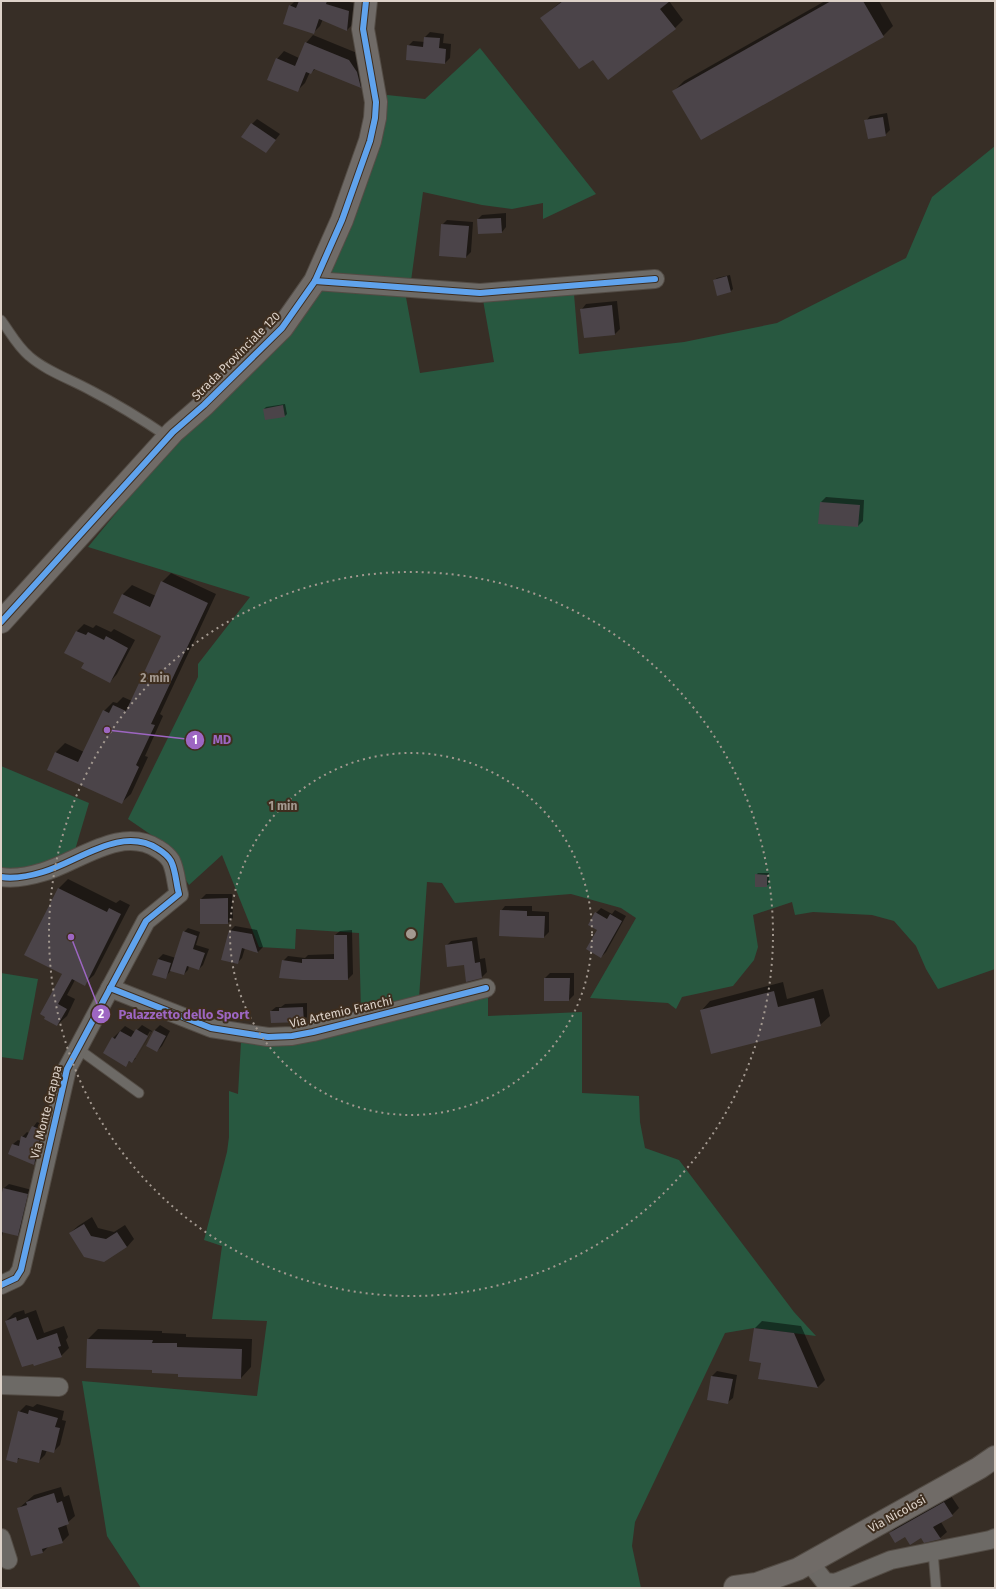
<svg xmlns="http://www.w3.org/2000/svg" width="996" height="1589" viewBox="0 0 996 1589" font-family="'Fira Sans',sans-serif">
  <style>
    .green { fill: #285840 }
    .shadow { fill: #0007 }
    .building { fill: #4b4449 }
    .lines { fill: none; stroke-linecap: round; stroke-linejoin: round }
    .lane-casing { stroke: #534c45; stroke-width: 11 }
    .street-casing { stroke: #534c45; stroke-width: 20 }
    .secondary-casing { stroke: #534c45; stroke-width: 24 }
    .lane { stroke: #6d6a66; stroke-width: 9 }
    .street { stroke: #6d6a66; stroke-width: 18 }
    .secondary { stroke: #706b67; stroke-width: 22 }
    .cycleway-casing { stroke: #3e2e1f; stroke-width: 8 }
    .cycleway { stroke: #60a3ed; stroke-width: 6 }
    .ring { fill: none; stroke: #a39990; stroke-width: 2; stroke-dasharray: 2 4 }
    .labels { text-anchor: middle; stroke-width: 4; stroke-linejoin: round; paint-order: stroke }
    .street-label { font-size: 12px; fill: #ddd2c9; stroke: #3e2e1f }
    .centre { fill: #a39990; stroke: #3e2e1f; stroke-width: 2 }
    .ring-label { font-size: 12px; text-anchor: middle; font-weight: bold; fill: #a39990; stroke: #3e2e1f; stroke-width: 4; stroke-linejoin: round; paint-order: stroke }
    .leader { fill: none; stroke: #9d66c2; stroke-width: 1.5 }
    .callout-dot { fill: #9d66c2; stroke: #3e2e1f; stroke-width: 1.5 }
    .mark-label { font-size: 12px; text-anchor: middle; font-weight: bold; fill: #fff }
    .callout-label { font-size: 13px; text-anchor: middle; font-weight: bold; fill: #9d66c2; stroke: #3e2e1f; stroke-width: 4; stroke-linejoin: round; paint-order: stroke }
  </style>
  <rect width="100%" height="100%" fill="#372e26"/>
  <g class="green">
    <polygon points="480,48 596,194 543,219 543,203 512,209 482,205 423,192 411,281 326,276 384,122 387,95 425,99"/>
    <polygon points="995,146 995,969 938,989 926,969 916,946 894,921 872,915 813,912 795,915 792,902 753,915 758,947 754,960 733,986 682,997 676,1009 668,1003 590,998 636,918 621,908 571,894 455,903 442,883 427,882 419,998 361,1013 359,933 296,929 295,949 259,947 222,855 189,885 163,843 128,819 198,677 198,664 250,597 88,547 181,434 320,287 405,292 420,373 494,362 483,300 574,294 579,354 684,342 777,323 906,258 932,197"/>
    <polygon points="1,766 89,803 75,850 34,868 1,872"/>
    <polygon points="1,973 38,979 23,1060 1,1057"/>
    <polygon points="488,995 488,1016 582,1012 582,1093 639,1096 640,1122 645,1148 679,1160 794,1312 816,1336 754,1328 725,1333 635,1522 632,1546 641,1588 141,1588 107,1536 82,1381 257,1396 267,1321 212,1319 222,1246 204,1240 227,1152 229,1137 229,1091 238,1094 241,1042 287,1043 362,1029"/>
  </g>
  <g class="shadow">
    <polygon points="295,1 346,1 356,4 354,23 347,30 323,19 320,26 313,33 290,6"/>
    <polygon points="562,1 669,1 683,20 675,28 608,78 593,58 541,18"/>
    <polygon points="825,1 879,1 893,26 883,36 674,91 684,81"/>
    <polygon points="430,32 444,34 443,43 451,44 450,58 445,63 408,46 413,41 425,42 425,37"/>
    <polygon points="313,35 357,53 368,79 361,87 316,68 311,73 310,72 305,83 297,91 277,59 284,51 299,58 306,43"/>
    <polygon points="887,113 890,130 885,135 866,121 870,116"/>
    <polygon points="257,119 280,134 266,152 252,124"/>
    <polygon points="506,213 506,227 502,232 478,219 482,215"/>
    <polygon points="447,220 473,222 471,252 466,257 442,225"/>
    <polygon points="730,275 733,289 731,291 718,294 715,280 717,278"/>
    <polygon points="617,301 620,329 615,334 582,309 586,304"/>
    <polygon points="285,404 287,414 285,416 264,409 266,407"/>
    <polygon points="826,497 864,500 863,521 858,526 821,502"/>
    <polygon points="171,573 216,594 160,714 163,716 145,756 148,757 131,794 121,803 48,769 56,752 65,743 84,752 104,711 113,702 117,703 123,697 132,701 162,635 114,613 123,594 132,585 156,596 162,582"/>
    <polygon points="84,624 93,628 96,625 111,632 114,629 135,640 117,674 110,682 85,662 66,652 77,631"/>
    <polygon points="758,873 769,873 769,884 766,886 756,875"/>
    <polygon points="68,879 116,903 120,900 130,905 94,975 84,984 75,980 67,995 75,999 67,1016 57,1025 45,1019 63,974 25,954 59,888"/>
    <polygon points="206,894 232,894 233,918 228,923 201,923 201,899"/>
    <polygon points="505,906 532,906 532,911 549,912 549,932 544,937 500,935 501,911"/>
    <polygon points="601,908 612,914 615,910 626,916 606,952 601,957 598,930 589,925 596,913"/>
    <polygon points="235,926 257,930 263,947 258,952 245,948 242,958 237,963 230,931"/>
    <polygon points="188,928 200,932 196,945 209,949 203,965 199,969 189,966 188,970 184,974 171,970 165,978 158,959 163,954 176,958 184,932"/>
    <polygon points="352,930 353,974 348,979 283,961 288,956 305,958 308,955 335,954 335,935 340,931"/>
    <polygon points="477,937 480,959 485,958 487,972 482,977 465,964 446,946 451,941"/>
    <polygon points="550,973 574,973 574,995 569,1000 545,1000 545,978"/>
    <polygon points="783,982 787,999 823,989 830,1016 820,1025 701,1011 710,1001"/>
    <polygon points="307,1003 307,1017 303,1021 271,1011 276,1007 281,1007 285,1004"/>
    <polygon points="142,1025 152,1031 137,1057 151,1032 150,1031 134,1058 136,1058 132,1062 130,1061 125,1065 104,1052 113,1038 125,1026 135,1032"/>
    <polygon points="160,1025 170,1031 162,1046 157,1051 147,1045 155,1030"/>
    <polygon points="37,1122 46,1126 39,1159 34,1163 13,1144 18,1140 21,1141 22,1137 27,1132 29,1133"/>
    <polygon points="9,1184 32,1190 22,1230 18,1235 3,1232 1,1241 1,1201 4,1188"/>
    <polygon points="92,1217 98,1228 114,1232 125,1225 134,1239 127,1247 70,1233 78,1226"/>
    <polygon points="24,1310 25,1314 36,1310 44,1333 64,1326 68,1337 66,1340 69,1348 61,1356 6,1321 14,1313"/>
    <polygon points="762,1321 801,1326 825,1380 818,1387 759,1378 762,1362 755,1328"/>
    <polygon points="98,1329 162,1331 162,1333 186,1334 186,1337 252,1339 251,1367 241,1378 179,1373 88,1339"/>
    <polygon points="717,1371 737,1375 733,1398 728,1402 712,1376"/>
    <polygon points="37,1404 64,1411 62,1420 66,1421 60,1445 53,1452 47,1450 45,1455 38,1462 21,1457 16,1461 19,1412 26,1405 33,1407"/>
    <polygon points="61,1487 64,1497 69,1495 75,1516 66,1524 69,1535 62,1542 49,1546 43,1552 32,1555 18,1509 34,1495"/>
    <polygon points="951,1496 959,1508 952,1515 941,1522 947,1532 940,1538 906,1536 890,1533 897,1526"/>
  </g>
  <g class="building">
    <polygon points="299,1 327,1 326,4 349,11 347,31 319,19 314,34 283,24 289,5 296,8"/>
    <polygon points="563,1 670,1 660,9 676,29 608,80 593,60 579,69 540,18"/>
    <polygon points="831,1 863,1 884,37 701,140 672,91"/>
    <polygon points="424,37 440,38 439,48 446,49 445,64 406,60 407,45 423,47"/>
    <polygon points="305,42 349,60 357,72 361,88 314,69 311,74 306,72 298,92 267,80 276,58 295,66"/>
    <polygon points="883,117 886,136 868,139 864,120"/>
    <polygon points="251,123 276,140 266,153 241,137"/>
    <polygon points="501,218 502,233 478,234 477,219"/>
    <polygon points="441,224 469,226 466,258 439,256"/>
    <polygon points="727,276 731,292 717,296 713,280"/>
    <polygon points="612,305 615,335 584,338 580,309"/>
    <polygon points="283,405 285,417 265,420 263,409"/>
    <polygon points="820,502 860,505 858,527 818,524"/>
    <polygon points="161,581 208,603 151,724 155,725 136,765 139,767 122,804 47,770 55,752 78,762 103,710 109,713 113,705 126,711 161,636 113,613 122,594 150,607"/>
    <polygon points="76,631 86,635 88,632 104,640 106,636 128,648 110,683 81,668 84,663 64,653"/>
    <polygon points="755,874 767,875 767,887 755,887"/>
    <polygon points="58,888 107,912 109,908 121,914 85,986 72,979 58,1004 67,1009 57,1026 44,1019 45,1017 40,1014 62,974 24,955"/>
    <polygon points="228,898 228,924 200,924 200,899"/>
    <polygon points="500,910 527,911 527,916 545,916 544,938 499,936"/>
    <polygon points="595,912 607,919 610,914 622,921 601,958 586,949 597,930 588,925"/>
    <polygon points="229,930 252,934 258,953 242,948 238,964 221,960"/>
    <polygon points="183,931 197,936 193,949 205,953 199,970 187,966 184,975 170,971"/>
    <polygon points="334,935 347,935 348,980 302,980 279,978 282,960 302,963 302,959 334,959"/>
    <polygon points="472,941 475,963 480,962 482,978 466,982 464,965 447,967 445,945"/>
    <polygon points="158,959 171,963 166,979 152,975"/>
    <polygon points="544,978 570,978 569,1001 544,1001"/>
    <polygon points="774,991 778,1007 814,998 821,1026 711,1054 700,1010"/>
    <polygon points="303,1007 304,1022 271,1023 270,1011 279,1011 279,1008"/>
    <polygon points="136,1029 148,1036 132,1063 129,1061 126,1067 103,1053 112,1037 115,1039 120,1031 131,1037"/>
    <polygon points="154,1030 166,1036 157,1052 146,1046"/>
    <polygon points="32,1126 42,1130 34,1165 8,1154 12,1144 19,1146 21,1136 26,1138"/>
    <polygon points="3,1188 28,1194 18,1236 1,1232 1,1197"/>
    <polygon points="84,1224 91,1236 106,1239 117,1232 127,1247 104,1262 84,1257 69,1233"/>
    <polygon points="16,1317 17,1321 28,1317 37,1340 57,1333 61,1346 58,1347 62,1357 34,1366 33,1364 22,1367 5,1321"/>
    <polygon points="754,1328 794,1333 818,1388 758,1379 761,1363 749,1361"/>
    <polygon points="87,1339 153,1340 152,1343 177,1343 177,1347 242,1349 241,1379 178,1377 178,1374 152,1373 152,1370 86,1368"/>
    <polygon points="711,1376 733,1379 728,1404 707,1400"/>
    <polygon points="29,1410 58,1418 55,1427 60,1428 54,1453 42,1450 39,1463 18,1458 17,1463 6,1460 18,1411 28,1414"/>
    <polygon points="54,1493 57,1503 62,1501 69,1524 58,1528 63,1543 42,1549 43,1553 31,1556 17,1508 27,1505 26,1502"/>
    <polygon points="944,1502 953,1516 933,1527 941,1539 924,1543 921,1538 910,1545 905,1537 895,1543 889,1533"/>
  </g>
  <g class="lines">
    <g class="lane-casing">
      <g id="lane">
        <path d="M1,320C10,332 17,346 29,356C46,371 70,379 90,390C117,404 143,420 168,437"/>
        <polyline points="77,1048 139,1093"/>
        <polyline points="933,1551 936,1588"/>
      </g>
    </g>
    <g class="street-casing">
      <g id="street">
        <polyline points="315,281 480,293 655,279"/>
        <path d="M1,877C15,879 30,876 43,872C78,862 121,825 158,849C163,852 168,856 171,861C176,871 176,884 179,894L146,921L67,1069L21,1270L16,1278L1,1285"/>
        <polyline points="110,988 211,1028 268,1037 292,1036 313,1032 486,988"/>
        <polyline points="1,1385 59,1387"/>
        <polyline points="1,1538 8,1560"/>
        <polyline points="810,1563 825,1582 835,1583 891,1560 990,1540 995,1538"/>
      </g>
    </g>
    <g class="secondary-casing">
      <g id="secondary">
        <polyline points="1,622 173,432 204,405 282,328 315,281 342,220 370,141 375,118 376,102 363,29 366,1"/>
        <polyline points="735,1587 756,1584 798,1569 979,1468 995,1457"/>
      </g>
    </g>
    <use href="#lane" class="lane"/>
    <use href="#street" class="street"/>
    <use href="#secondary" class="secondary"/>
    <g class="cycleway-casing">
      <g id="cycleway">
        <polyline points="315,281 480,293 655,279"/>
        <polyline points="1,622 173,432 204,405 282,328 315,281 342,220 370,141 375,118 376,102 363,29 366,1"/>
        <path d="M1,877C15,879 30,876 43,872C78,862 121,825 158,849C163,852 168,856 171,861C176,871 176,884 179,894L146,921L67,1069L21,1270L16,1278L1,1285"/>
        <polyline points="110,988 211,1028 268,1037 292,1036 313,1032 486,988"/>
      </g>
    </g>
    <use href="#cycleway" class="cycleway"/>
  </g>
  <g class="ring">
    <circle cx="411" cy="934" r="181"/>
    <circle cx="411" cy="934" r="362"/>
  </g>
  <g class="labels">
    <g class="street-label">
      <text transform="translate(236 356) rotate(-45)" y="4">Strada Provinciale 120</text>
      <text transform="translate(341 1012) rotate(-13)" y="4">Via Artemio Franchi</text>
      <text transform="translate(46 1112) rotate(-76)" y="4">Via Monte Grappa</text>
      <text transform="translate(897 1514) rotate(-29)" y="4">Via Nicolosi</text>
    </g>
  </g>
  <circle cx="411" cy="934" r="6" class="centre"/>
  <g class="ring-label">
    <text x="155" y="682">2 min</text>
    <text x="283" y="810">1 min</text>
  </g>
  <path class="leader" d="M107 730L195 740M71 937L101 1014"/>
  <g class="callout-dot">
    <circle cx="107" cy="730" r="4"/>
    <circle cx="71" cy="937" r="4"/>
    <circle cx="195" cy="740" r="10"/>
    <circle cx="101" cy="1014" r="10"/>
  </g>
  <g class="mark-label">
    <text x="195" y="744">1</text>
    <text x="101" y="1018">2</text>
  </g>
  <g class="callout-label">
    <text x="222" y="744">MD</text>
    <text x="184" y="1019">Palazzetto dello Sport</text>
  </g>
  <rect width="996" height="1589" fill="none" stroke="#ddd2c9" stroke-width="4"/>
</svg>
